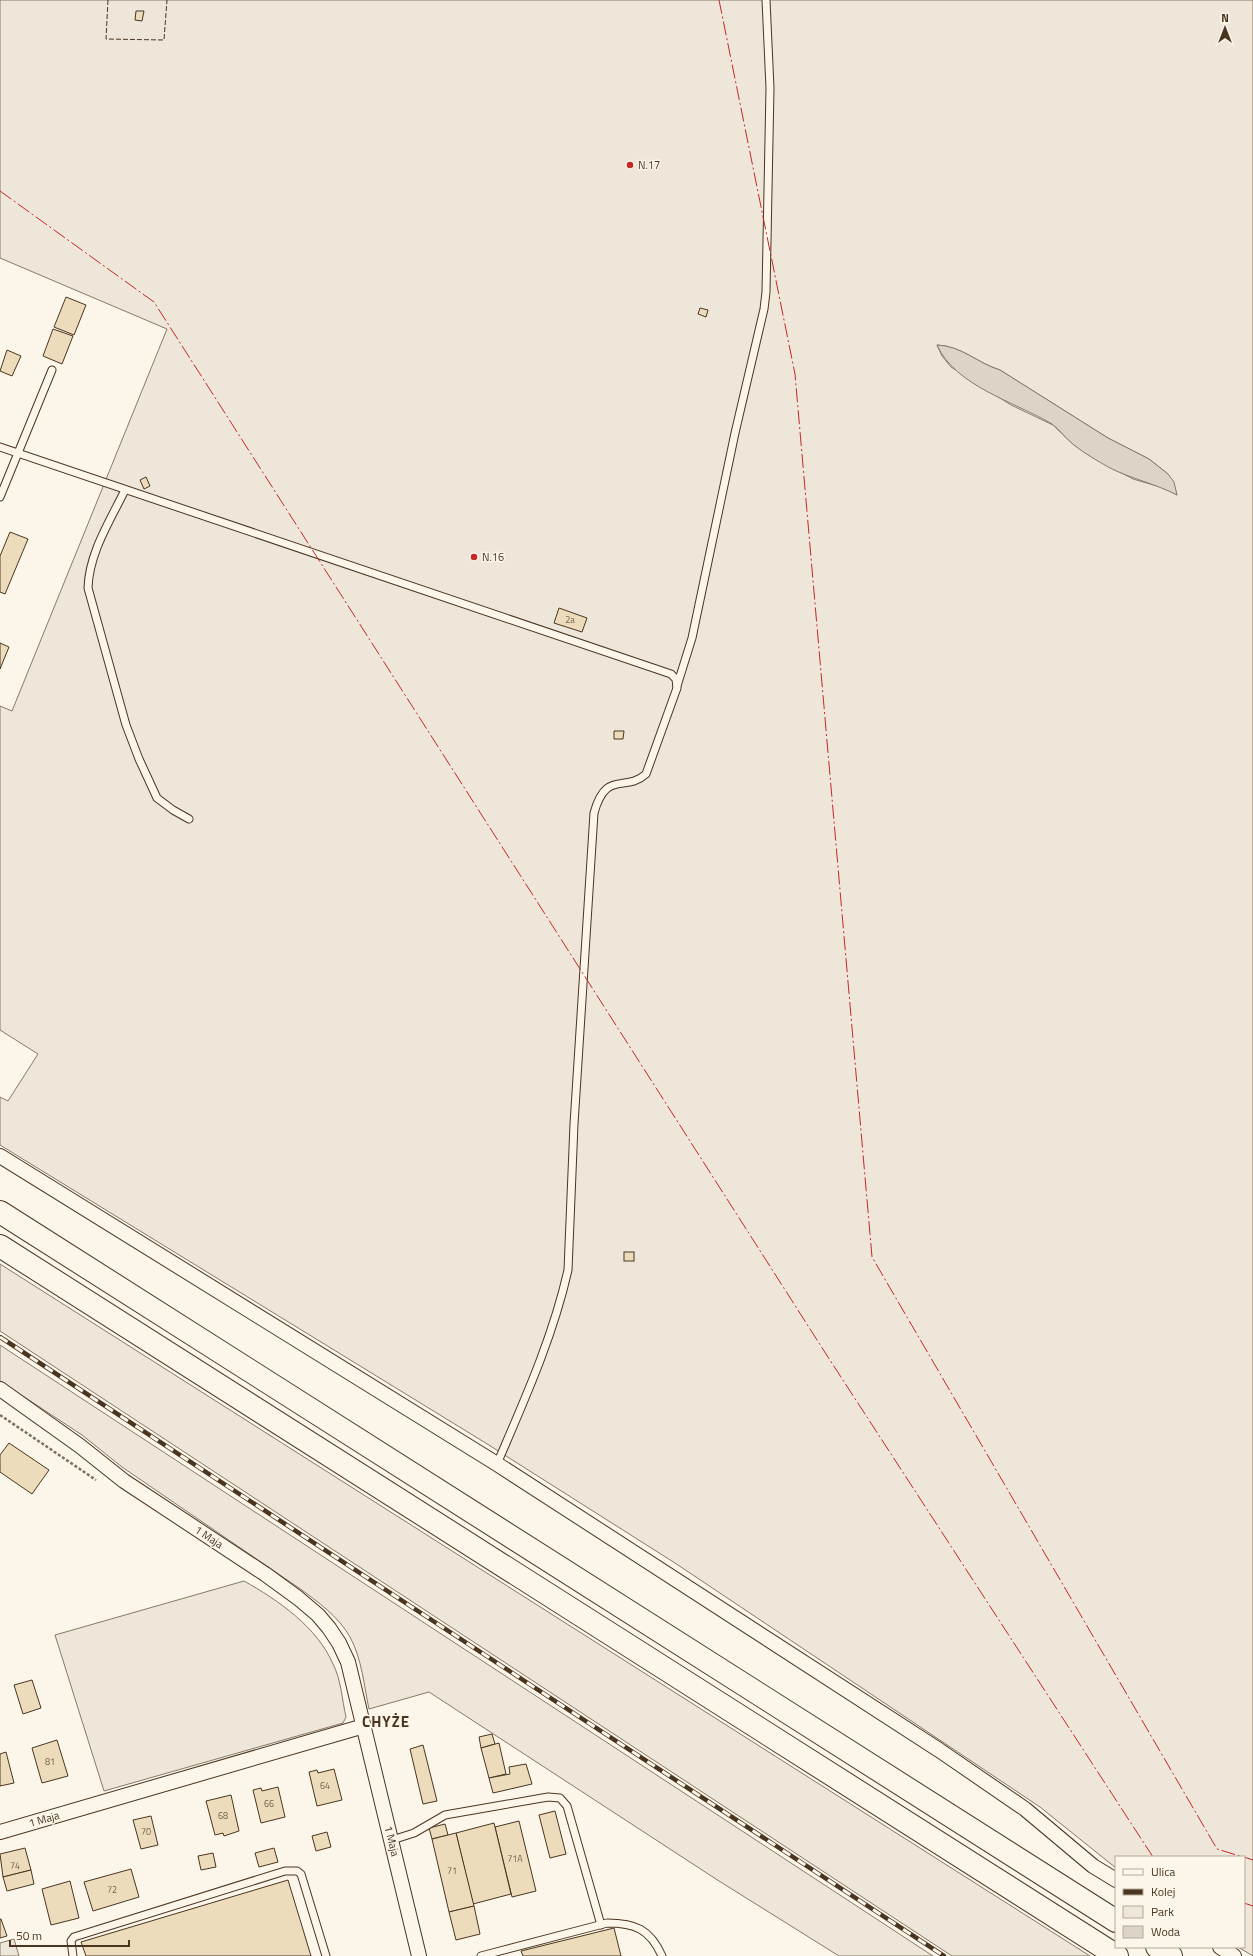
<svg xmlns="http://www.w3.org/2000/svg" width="1253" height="1956" viewBox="0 0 1253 1956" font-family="'Titillium Web',sans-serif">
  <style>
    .green { fill: #ede6d9; stroke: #887966; fill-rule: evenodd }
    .water { fill: #dcd4c6; stroke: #887966 }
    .building { fill: #ecdcbc; stroke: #4a3520 }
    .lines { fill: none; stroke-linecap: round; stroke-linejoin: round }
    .lane-casing { stroke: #4a3520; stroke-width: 9 }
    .street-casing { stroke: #4a3520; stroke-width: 16 }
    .highway-casing { stroke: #4a3520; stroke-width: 24 }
    .path { stroke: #7f6f5c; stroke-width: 2.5; stroke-dasharray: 3 2; stroke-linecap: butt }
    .lane { stroke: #fbf6e9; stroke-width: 7 }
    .street { stroke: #fbf6e9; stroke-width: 14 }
    .highway { stroke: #fbf6e9; stroke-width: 22 }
    .rail-casing { stroke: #4a3520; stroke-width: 4.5 }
    .rail { stroke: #fbf6e9; stroke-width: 3; stroke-dasharray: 9; stroke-linecap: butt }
    .fence { stroke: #4a3520; stroke-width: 1; stroke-dasharray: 5 2; stroke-linecap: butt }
    .power { stroke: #c62828; stroke-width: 1; stroke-dasharray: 14 3 2 3; stroke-linecap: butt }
    .poi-dot { fill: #c62828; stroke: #fbf6e9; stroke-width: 1.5 }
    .labels { text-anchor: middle; stroke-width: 3; stroke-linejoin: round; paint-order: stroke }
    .number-label { font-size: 9px; fill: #725f47 }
    .poi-label { font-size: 11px; fill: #4a3520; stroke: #fbf6e9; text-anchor: start }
    .street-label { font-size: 11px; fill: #4a3520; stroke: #fbf6e9 }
    .district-label { font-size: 15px; font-weight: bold; letter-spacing: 1px; fill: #4a3520; stroke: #fbf6e9 }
  </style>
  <rect width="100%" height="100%" fill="#fbf6e9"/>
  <g class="green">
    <path d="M0,0H1253V1956L1238,1947H1244V1857H1116V1868L1040,1807L675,1563L484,1442L0,1145V1097L8,1101L38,1054L0,1030V706L12,711L167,329L0,258ZM937,345C962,346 977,363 1000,370L1108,438L1149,459L1168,474L1177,495L1167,489L1133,479L1092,457L1074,445L1053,425L1011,405L951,367L942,356Z"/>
    <polygon points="0,1264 1090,1956 952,1956 0,1331"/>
    <path d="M0,1345L933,1956H839L719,1881L429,1692L369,1709C364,1686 362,1659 350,1637C339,1617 317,1601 299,1588L122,1467L82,1435L0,1381Z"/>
    <path d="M244,1581C278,1600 317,1627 333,1664C341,1679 342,1700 346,1717L343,1723L104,1791L55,1635Z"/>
    <polygon points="14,1939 19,1956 0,1956 0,1943"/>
  </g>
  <path class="water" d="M937,345C962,346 977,363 1000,370L1108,438L1149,459L1168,474L1174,482L1177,495C1156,484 1132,479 1110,468C1098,461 1085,454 1074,445C1066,439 1060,430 1052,424C1015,402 955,386 937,345Z"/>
  <g class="building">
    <polygon points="136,11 144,11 142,21 135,20"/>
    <polygon points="66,297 86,305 74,335 54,327"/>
    <polygon points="700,308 708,310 706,317 698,314"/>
    <polygon points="53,329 73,336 62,364 43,356"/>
    <polygon points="7,350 21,356 12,376 0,371"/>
    <polygon points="146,477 150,486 144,489 140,480"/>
    <polygon points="10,532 28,539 5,594 0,592 0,556"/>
    <polygon points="559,608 587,618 582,632 554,623"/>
    <polygon points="0,643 9,647 0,669"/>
    <polygon points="614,731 624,731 623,739 614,739"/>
    <rect x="624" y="1252" width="10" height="9"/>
    <polygon points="9,1443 49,1470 32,1494 0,1472 0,1455"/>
    <polygon points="32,1680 41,1708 23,1714 14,1685"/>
    <polygon points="492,1734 495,1744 481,1748 479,1737"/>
    <polygon points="57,1740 68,1776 42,1783 32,1748"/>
    <polygon points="499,1743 506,1774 489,1778 481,1748"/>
    <polygon points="423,1745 437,1801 423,1804 410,1749"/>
    <polygon points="6,1752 14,1783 0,1786 0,1754"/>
    <polygon points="526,1764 532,1784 493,1793 489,1778 510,1774 509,1767"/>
    <polygon points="334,1769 342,1800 317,1806 309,1772 317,1770 318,1773"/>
    <polygon points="278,1787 285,1817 261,1823 253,1790 261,1788 262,1791"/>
    <polygon points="231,1795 239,1831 224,1836 223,1833 215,1835 206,1801"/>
    <polygon points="555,1811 566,1854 550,1858 539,1815"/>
    <polygon points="151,1816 158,1845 141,1849 133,1820"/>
    <polygon points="519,1821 536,1891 512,1897 495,1827"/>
    <polygon points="494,1823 511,1894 473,1904 456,1833"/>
    <polygon points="445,1824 448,1835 432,1839 429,1828"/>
    <polygon points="327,1832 331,1847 316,1851 312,1836"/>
    <polygon points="456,1833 474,1906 449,1912 432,1839"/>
    <polygon points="25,1848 31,1870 3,1877 0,1854"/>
    <polygon points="274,1848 278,1862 259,1867 255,1853"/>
    <polygon points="213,1853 216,1867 201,1870 198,1856"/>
    <polygon points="131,1869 139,1897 93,1911 84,1882"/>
    <polygon points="31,1870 34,1884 7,1891 3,1877"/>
    <polygon points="288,1880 311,1956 86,1956 81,1942"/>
    <polygon points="70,1881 79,1918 51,1925 42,1889"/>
    <polygon points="474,1906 480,1934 456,1940 449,1912"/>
    <polygon points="0,1919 1,1919 7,1936 0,1938"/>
    <polygon points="614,1928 621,1956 523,1956 521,1951"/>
  </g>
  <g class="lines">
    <g class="lane-casing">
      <g id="lane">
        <path d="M0,447L671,674L676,679L677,688L646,774C625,793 606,769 594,813L574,1124L568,1270C553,1337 524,1401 497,1464"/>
        <path d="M125,490C110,521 89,553 88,588L126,725L139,759L157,798L173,810L189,819"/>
        <polyline points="0,497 52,370"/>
        <polyline points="677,686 692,638 735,433 764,309 766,292 770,88 766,0"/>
        <polyline points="392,1840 414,1833 445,1815 548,1797 560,1798 567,1806 601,1925"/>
        <polyline points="73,1956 71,1941 74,1937 285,1871 297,1871 301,1874 326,1956"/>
        <path d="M481,1956L607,1923C635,1923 650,1929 662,1956"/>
      </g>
    </g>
    <g class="street-casing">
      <g id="street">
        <polyline points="0,1156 497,1464 939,1750 1025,1809 1093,1866 1116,1880"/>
        <polyline points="0,1389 80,1446 124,1481 265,1574 298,1598 318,1615 329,1628 339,1643 348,1662 419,1956"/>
        <polyline points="0,1832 364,1726"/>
        <polyline points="1220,1947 1234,1956"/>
      </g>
    </g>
    <g class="highway-casing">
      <g id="highway">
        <polyline points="0,1212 1116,1921"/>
        <polyline points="0,1246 1117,1956"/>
        <polyline points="1157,1947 1171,1956"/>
      </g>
    </g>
    <polyline class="path" points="0,1415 96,1480"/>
    <use href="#lane" class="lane"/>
    <use href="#street" class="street"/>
    <use href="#highway" class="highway"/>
    <g class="rail-casing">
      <polyline id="rail" points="0,1337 944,1956"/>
    </g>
    <use href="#rail" class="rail"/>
    <polyline class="fence" points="108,0 106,39 164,40 167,0"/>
    <g class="power">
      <polyline points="719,0 795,374 872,1257 1217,1849 1243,1857"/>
      <polyline points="0,191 154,302 826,1354 1153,1857"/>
      <polyline points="1244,1857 1253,1860"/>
      <polyline points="1244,1903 1253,1906"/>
    </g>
  </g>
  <g class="poi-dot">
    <circle cx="630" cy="165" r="4"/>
    <circle cx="474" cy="557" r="4"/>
  </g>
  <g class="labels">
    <g class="number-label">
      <text x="570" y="623">2a</text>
      <text x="50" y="1765">81</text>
      <text x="325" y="1789">64</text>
      <text x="269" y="1807">66</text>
      <text x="223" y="1819">68</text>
      <text x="146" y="1835">70</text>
      <text x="515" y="1862">71A</text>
      <text x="15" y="1869">74</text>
      <text x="452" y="1874">71</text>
      <text x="112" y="1893">72</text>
    </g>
    <g class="poi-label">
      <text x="638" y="169">N.17</text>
      <text x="482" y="561">N.16</text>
    </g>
    <g class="street-label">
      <text transform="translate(209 1537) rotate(33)" y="4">1 Maja</text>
      <text transform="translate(44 1819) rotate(-16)" y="4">1 Maja</text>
      <text transform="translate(392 1841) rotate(76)" y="4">1 Maja</text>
    </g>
    <g class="district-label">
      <text x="386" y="1727">CHYŻE</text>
    </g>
  </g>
  <rect x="1115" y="1856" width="130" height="92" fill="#fbf6e9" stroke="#b4a999"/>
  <rect x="1123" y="1869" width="20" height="6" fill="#fbf6e9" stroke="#b4a999"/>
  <text x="1151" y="1876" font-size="12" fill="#4a3520">Ulica</text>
  <rect x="1123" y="1889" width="20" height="6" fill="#4a3520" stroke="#b4a999"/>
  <text x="1151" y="1896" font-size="12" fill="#4a3520">Kolej</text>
  <rect x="1123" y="1906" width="20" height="12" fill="#ede6d9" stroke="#b4a999"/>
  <text x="1151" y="1916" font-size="12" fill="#4a3520">Park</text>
  <rect x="1123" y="1926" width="20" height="12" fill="#dcd4c6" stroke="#b4a999"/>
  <text x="1151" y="1936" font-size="12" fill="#4a3520">Woda</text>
  <g transform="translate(1225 28)" stroke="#fbf6e9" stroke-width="3" paint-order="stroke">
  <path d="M0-3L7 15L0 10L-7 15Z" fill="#4a3520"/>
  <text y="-6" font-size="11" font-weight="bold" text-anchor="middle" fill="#4a3520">N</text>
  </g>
  <path d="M10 1940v6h119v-6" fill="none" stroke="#4a3520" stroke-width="2"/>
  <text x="16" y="1940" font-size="12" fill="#4a3520" stroke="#fbf6e9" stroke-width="3" paint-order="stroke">50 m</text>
</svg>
